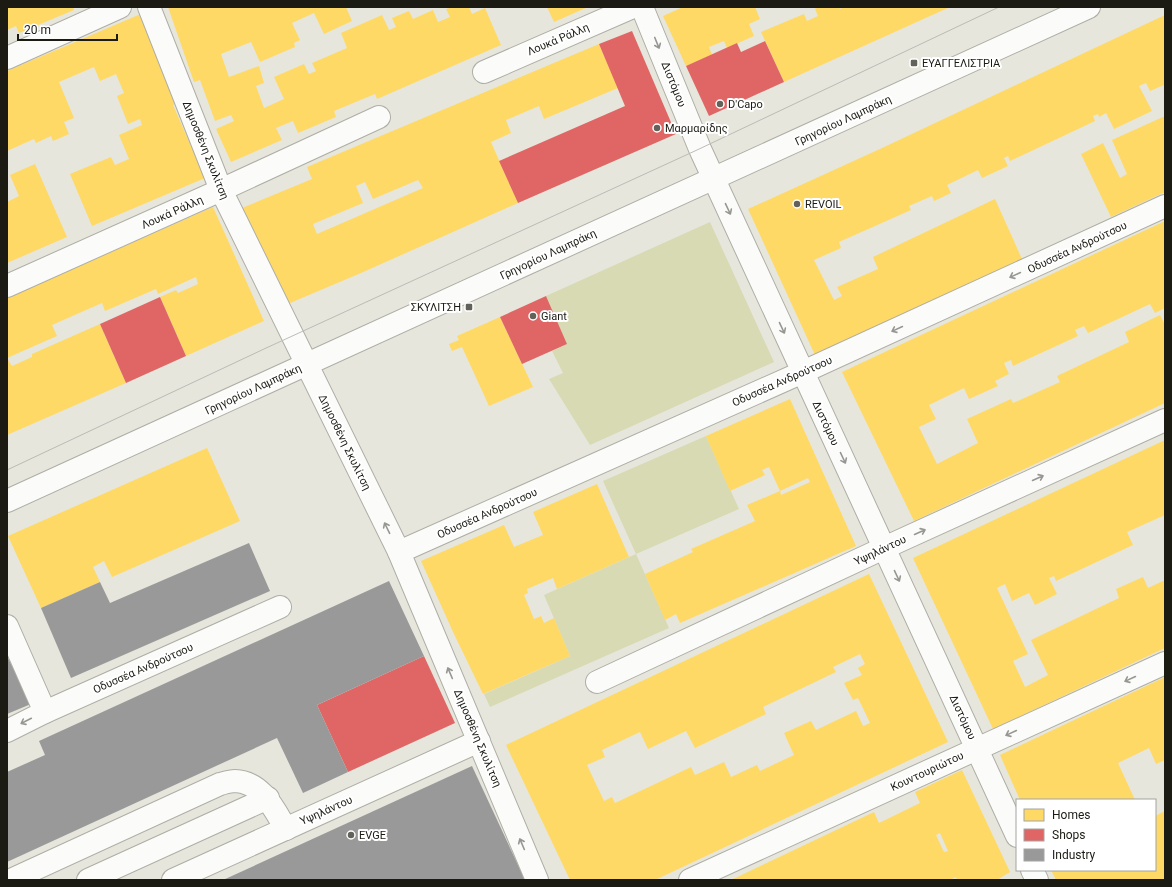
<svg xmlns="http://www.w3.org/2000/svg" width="1172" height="887" viewBox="0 0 1172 887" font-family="Roboto,sans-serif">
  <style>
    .green { fill: #d8dab4 }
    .homes { fill: #ffd966; fill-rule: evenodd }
    .shops { fill: #e06666 }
    .industry { fill: #999 }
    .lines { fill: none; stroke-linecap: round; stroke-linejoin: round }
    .minor-casing { stroke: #aeaea6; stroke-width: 24 }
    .major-casing { stroke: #aeaea6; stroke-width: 24 }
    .minor { stroke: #fbfbfa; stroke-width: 22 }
    .major { stroke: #fbfbfa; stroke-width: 22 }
    .tram { stroke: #bbbbb7; stroke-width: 1 }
    .oneway { stroke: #969692 }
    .poi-dot { fill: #62625a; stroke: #fff; stroke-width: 1.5 }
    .labels { text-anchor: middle; stroke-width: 4; stroke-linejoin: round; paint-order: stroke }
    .street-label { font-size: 11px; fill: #1b1b14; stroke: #fff }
    .poi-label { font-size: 11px; fill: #1b1b14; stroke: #fff; text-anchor: start }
  </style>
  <rect width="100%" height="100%" fill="#e6e6dc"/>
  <g class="green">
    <polygon points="710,222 774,362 590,445 549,379 563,373 552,351 567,344 546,296"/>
    <polygon points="706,436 739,509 636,554 669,628 490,707 484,694 570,656 544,595 636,554 603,481"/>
  </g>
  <g class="homes">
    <polygon points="7,7 73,7 74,10 19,33 16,26 7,30"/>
    <polygon points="168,7 346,7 352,21 324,34 314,13 292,23 300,40 294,43 295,47 260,62 251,42 221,54 229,77 259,66 264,83 256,86 264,108 284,99 274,77 304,64 309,74 316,71 312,63 347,48 341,33 382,15 389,30 396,27 392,18 409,11 413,19 433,10 438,22 450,17 446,9 452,7 469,7 472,14 485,8 501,45 377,99 375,94 334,111 336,117 298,133 293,121 276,128 282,140 231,162 216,129 234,121 231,115 215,121 200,80 194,82"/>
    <polygon points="547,7 588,7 554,22"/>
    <polygon points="683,7 755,7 760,19 749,24 754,36 727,48 724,41 709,47 712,55 686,66 663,16"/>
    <polygon points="818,7 839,7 840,9 843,7 950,7 784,82 761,32 804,14 807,21 818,16 815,9"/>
    <polygon points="143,13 177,103 173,105 205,178 92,226 70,174 111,157 115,165 129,159 119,135 142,125 140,119 128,124 117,96 124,93 116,74 100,81 94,67 59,82 74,118 64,122 69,134 53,141 51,136 36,143 34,139 7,151 7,71"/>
    <polygon points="1165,15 1165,87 1164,85 1150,91 1146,83 1139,86 1152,111 1114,129 1106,113 1099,117 1098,114 1093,116 1095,121 1010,161 1008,156 1004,158 1008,166 982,178 978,170 947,185 951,193 934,201 932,196 909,206 911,210 839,242 841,248 814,260 834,300 842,296 837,287 878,269 873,257 995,199 1022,259 815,355 748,209 882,148"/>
    <path d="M599,44L618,88L544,119L539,106L506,120L511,133L491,142L518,203L361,273L283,306L242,208L312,179L307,167ZM418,180L423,188L317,234L313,224L363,203L356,186L365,182L373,199Z"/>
    <polygon points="1165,116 1165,192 1111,217 1081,154 1103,143 1120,178 1127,174 1112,140"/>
    <polygon points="35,164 67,237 7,263 7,202 19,196 10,175"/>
    <polygon points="213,207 264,321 186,356 160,297 176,290 178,293 198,284 196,277 158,294 156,289 105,311 102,303 52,325 57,336 7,358 12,366 32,357 32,354 100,324 126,383 7,435 7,298"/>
    <polygon points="1165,221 1165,308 1155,313 1150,304 1088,333 1084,326 1075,330 1078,336 1013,366 1011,360 1004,363 1009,374 995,381 998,386 969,399 964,388 929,405 936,419 919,427 937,464 978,443 967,419 1011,399 1013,403 1060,382 1057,376 1129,342 1125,332 1160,315 1164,323 1165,323 1165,403 914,521 842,372"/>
    <polygon points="500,317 533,387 489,406 462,347 452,351 449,344 459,340 457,336"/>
    <polygon points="790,399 856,546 680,623 676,614 665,620 645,574 693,552 691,549 755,521 747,505 780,491 781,495 810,482 808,478 780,491 769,467 762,470 765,475 730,491 706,436"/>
    <polygon points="1165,440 1165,515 1127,532 1133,545 1056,581 1054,576 1049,578 1057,594 1035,605 1029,593 1012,601 1005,584 997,588 1028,654 1013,661 1025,687 1048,675 1031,640 1119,598 1116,589 1143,577 1148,588 1165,580 1165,648 993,729 913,558"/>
    <polygon points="207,448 240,521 112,577 104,561 93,567 100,582 41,608 8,536"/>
    <polygon points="597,484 629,557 557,589 553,578 527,589 528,593 524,595 534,619 541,616 544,623 554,618 570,656 483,694 454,634 421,561 504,525 514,547 543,535 533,512"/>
    <path d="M869,574L948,742L655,880H570L506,745ZM860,654L865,664L858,668L862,675L844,683L853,700L858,698L870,723L863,726L856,711L816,730L811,721L784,733L794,755L760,771L757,765L731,777L724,762L695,775L691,767L615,803L612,797L604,801L587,765L605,757L602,750L640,732L648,749L686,731L695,748L766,714L763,707L836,672L833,667Z"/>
    <polygon points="1165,677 1165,760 1156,764 1149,748 1118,763 1135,800 1020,800 1000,755"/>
    <path d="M962,770L1010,872L997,880H957L956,877L950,880H731L874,812L879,823L920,803L915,792ZM940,833L948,851L944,852L936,835Z"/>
    <polygon points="1165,811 1165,880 1056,880 1051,870 1155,870 1155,816"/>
  </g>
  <g class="shops">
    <polygon points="632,31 676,134 518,203 499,161 625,106 599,44"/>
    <polygon points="765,41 784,82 709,116 686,66 737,43 741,52"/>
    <polygon points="546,296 567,344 522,364 500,317"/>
    <polygon points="160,297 186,356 126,383 100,324"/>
    <polygon points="424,656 455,723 348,772 317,705"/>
  </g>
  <g class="industry">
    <polygon points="249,543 270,591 71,678 41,608 100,582 110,603"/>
    <polygon points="389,581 424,656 317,705 348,772 303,793 277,738 7,862 7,772 45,755 39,741"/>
    <polygon points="7,656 31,704 7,714"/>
    <polygon points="472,766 525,880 223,880"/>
  </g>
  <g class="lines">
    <g class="minor-casing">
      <g id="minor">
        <polyline points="149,7 221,190 399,552 537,880"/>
        <polyline points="642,7 700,149 1017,836"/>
        <polyline points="7,58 120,7"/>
        <polyline points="484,72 633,7"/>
        <polyline points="7,286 221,190 379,117"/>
        <polyline points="399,552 803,372 1165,206"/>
        <polyline points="7,626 45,712"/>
        <polyline points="597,682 884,548 1165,420"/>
        <polyline points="7,731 45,712 280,607"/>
        <polyline points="1032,870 1037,880"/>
        <path d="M11,880L220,784C224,783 230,781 235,781C262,782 274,809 286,829"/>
        <polyline points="88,880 268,798"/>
        <polyline points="173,880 479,741"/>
        <polyline points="690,880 1165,663"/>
      </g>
    </g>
    <g class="major-casing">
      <polyline id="major" points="7,501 1089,7"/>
    </g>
    <use href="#minor" class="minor"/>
    <use href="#major" class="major"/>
    <polyline class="tram" points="7,470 264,349 697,150 999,7"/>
  </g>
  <defs><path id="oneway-shaft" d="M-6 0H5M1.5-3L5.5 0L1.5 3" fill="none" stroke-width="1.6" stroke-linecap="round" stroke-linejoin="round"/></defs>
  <g class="oneway">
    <use href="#oneway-shaft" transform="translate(657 43) rotate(68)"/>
    <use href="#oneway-shaft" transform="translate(728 209) rotate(65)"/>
    <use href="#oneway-shaft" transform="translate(1015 275) rotate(155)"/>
    <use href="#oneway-shaft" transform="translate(782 328) rotate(65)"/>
    <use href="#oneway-shaft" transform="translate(897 329) rotate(155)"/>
    <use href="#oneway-shaft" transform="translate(843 458) rotate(65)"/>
    <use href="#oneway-shaft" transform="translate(1038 478) rotate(-24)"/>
    <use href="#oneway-shaft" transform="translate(387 528) rotate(-116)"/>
    <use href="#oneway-shaft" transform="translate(920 532) rotate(-24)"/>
    <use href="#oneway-shaft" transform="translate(897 576) rotate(65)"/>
    <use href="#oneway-shaft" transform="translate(450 673) rotate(-113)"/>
    <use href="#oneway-shaft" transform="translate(1130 679) rotate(155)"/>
    <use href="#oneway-shaft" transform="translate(26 721) rotate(153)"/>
    <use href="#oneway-shaft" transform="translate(1011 733) rotate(155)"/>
    <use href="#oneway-shaft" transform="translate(522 844) rotate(-113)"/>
  </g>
  <g class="poi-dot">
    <rect x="910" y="59" width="8" height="8" rx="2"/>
    <circle cx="720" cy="104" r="4"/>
    <circle cx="657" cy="128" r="4"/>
    <circle cx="797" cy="204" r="4"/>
    <rect x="465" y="303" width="8" height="8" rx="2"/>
    <circle cx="533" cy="316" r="4"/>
    <circle cx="351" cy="835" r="4"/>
  </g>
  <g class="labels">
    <g class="street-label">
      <text transform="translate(558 39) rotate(-23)" y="4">Λουκά Ράλλη</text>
      <text transform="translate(674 84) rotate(68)" y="4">Διστόμου</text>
      <text transform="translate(843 120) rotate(-25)" y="4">Γρηγορίου Λαμπράκη</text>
      <text transform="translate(206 150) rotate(68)" y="4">Δημοσθένη Σκυλίτση</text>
      <text transform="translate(172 212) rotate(-24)" y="4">Λουκά Ράλλη</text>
      <text transform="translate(1077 247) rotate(-25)" y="4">Οδυσσέα Ανδρούτσου</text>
      <text transform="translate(548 254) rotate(-25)" y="4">Γρηγορίου Λαμπράκη</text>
      <text transform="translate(782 381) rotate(-24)" y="4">Οδυσσέα Ανδρούτσου</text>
      <text transform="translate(253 389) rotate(-25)" y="4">Γρηγορίου Λαμπράκη</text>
      <text transform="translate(826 423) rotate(65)" y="4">Διστόμου</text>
      <text transform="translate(345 442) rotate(64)" y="4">Δημοσθένη Σκυλίτση</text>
      <text transform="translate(487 513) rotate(-24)" y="4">Οδυσσέα Ανδρούτσου</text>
      <text transform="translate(880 550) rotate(-25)" y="4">Υψηλάντου</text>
      <text transform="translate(143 668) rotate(-24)" y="4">Οδυσσέα Ανδρούτσου</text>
      <text transform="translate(963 717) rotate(65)" y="4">Διστόμου</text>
      <text transform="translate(478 738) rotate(67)" y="4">Δημοσθένη Σκυλίτση</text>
      <text transform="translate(927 771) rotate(-25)" y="4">Κουντουριώτου</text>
      <text transform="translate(326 810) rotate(-24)" y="4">Υψηλάντου</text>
    </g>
    <g class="poi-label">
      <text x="922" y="67">ΕΥΑΓΓΕΛΙΣΤΡΙΑ</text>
      <text x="728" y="108">D'Capo</text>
      <text x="665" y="132">Μαρμαρίδης</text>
      <text x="805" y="208">REVOIL</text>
      <text x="461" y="311" text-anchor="end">ΣΚΥΛΙΤΣΗ</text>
      <text x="541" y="320">Giant</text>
      <text x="359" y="839">EVGE</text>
    </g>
  </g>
  <rect width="1172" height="887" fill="none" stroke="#1b1b14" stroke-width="16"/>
  <rect x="1016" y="799" width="140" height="72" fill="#ffffff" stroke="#a4a4a1"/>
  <rect x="1024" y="809" width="20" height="12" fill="#ffd966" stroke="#a4a4a1"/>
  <text x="1052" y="819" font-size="12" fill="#1b1b14">Homes</text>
  <rect x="1024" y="829" width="20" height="12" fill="#e06666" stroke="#a4a4a1"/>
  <text x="1052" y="839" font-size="12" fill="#1b1b14">Shops</text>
  <rect x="1024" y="849" width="20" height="12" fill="#999999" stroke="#a4a4a1"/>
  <text x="1052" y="859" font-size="12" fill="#1b1b14">Industry</text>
  <path d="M18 34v6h99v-6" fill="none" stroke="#1b1b14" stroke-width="2"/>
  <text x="24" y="34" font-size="12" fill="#1b1b14" stroke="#ffffff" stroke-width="3" paint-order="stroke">20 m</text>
</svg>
